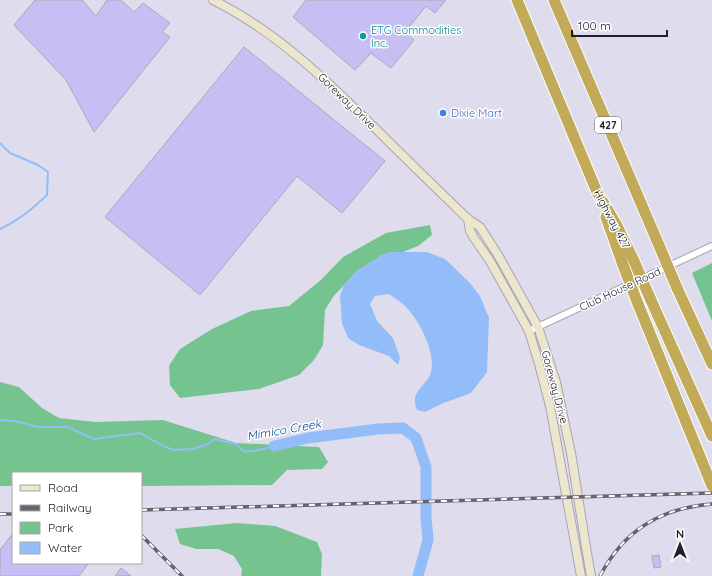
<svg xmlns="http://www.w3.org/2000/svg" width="712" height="576" viewBox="0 0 712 576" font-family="Quicksand,sans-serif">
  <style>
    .green { fill: #75c490 }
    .water { fill: #93bdf9 }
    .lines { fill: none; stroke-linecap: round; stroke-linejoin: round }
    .stream { stroke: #93bdf9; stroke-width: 2 }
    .river { stroke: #93bdf9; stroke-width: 11 }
    .building { fill: #c7bff3; stroke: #aba8b9 }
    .street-casing { stroke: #a7a4b5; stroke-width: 8 }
    .secondary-casing { stroke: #a7a4b5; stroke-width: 10 }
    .highway-casing { stroke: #fff; stroke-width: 13 }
    .street { stroke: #fff; stroke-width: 6 }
    .secondary { stroke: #ece6cd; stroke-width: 8 }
    .highway { stroke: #c1ab58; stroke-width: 11 }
    .rail-casing { stroke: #65636e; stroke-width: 3.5 }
    .rail { stroke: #fff; stroke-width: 2; stroke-dasharray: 6; stroke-linecap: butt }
    .highway-bridge-casing { stroke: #fff; stroke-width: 13; stroke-linecap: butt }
    .highway-bridge { stroke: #c1ab58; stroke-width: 11 }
    .culture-dot { fill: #0f9aa8; stroke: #fff; stroke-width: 1.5 }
    .shop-dot { fill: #3f7fe0; stroke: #fff; stroke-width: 1.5 }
    .labels { text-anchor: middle; stroke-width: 3; stroke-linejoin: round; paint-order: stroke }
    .shield { fill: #fff; stroke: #646468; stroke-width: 1 }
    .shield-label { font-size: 10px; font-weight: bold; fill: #222127 }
    .culture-label { font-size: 11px; fill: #0d838f; stroke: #fff; text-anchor: start }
    .street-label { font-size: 11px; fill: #222127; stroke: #fff }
    .shop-label { font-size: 11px; fill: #366cbe; stroke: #fff; text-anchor: start }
    .water-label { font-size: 12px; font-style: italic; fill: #00489b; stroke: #fff }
  </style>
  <rect width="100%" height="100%" fill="#dfdcee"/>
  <g class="green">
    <polygon points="430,225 432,235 418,246 403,252 392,252 382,255 357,271 333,297 325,310 323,345 314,360 299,375 259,389 180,398 170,385 169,366 180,349 212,329 251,311 289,306 321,280 343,257 386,233"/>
    <polygon points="712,263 712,321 692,273"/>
    <polygon points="0,382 19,387 42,408 59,418 95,422 163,420 236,443 319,447 328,462 322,469 287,470 272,485 141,486 141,473 13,473 13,486 0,486"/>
    <polygon points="237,523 275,526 317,542 322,554 321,576 241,576 242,569 234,556 218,549 196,549 180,544 175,529"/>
  </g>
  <path class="water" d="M392,252H427L445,259L470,283L480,296L489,318L487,372L471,393L441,404L425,412L417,410C409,390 427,387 431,372C436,352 419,319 404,305C400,301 394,298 389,294L375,296L370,304L377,321L393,338L400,358L398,365L389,356L359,345L348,338L342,323L340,296L344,285L357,271L382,255Z"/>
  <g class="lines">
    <g class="stream">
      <path d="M0,143L10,153L38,165L48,172L47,195C32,209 18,221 0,229"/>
      <path d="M0,420L15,421L37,427H68L94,439L140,433L165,447L175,450L193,449L208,444L214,439L237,444C238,447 240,449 244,451C249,453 268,448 274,446"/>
    </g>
    <polyline class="river" points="274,446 308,438 378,429 403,428 416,438 426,467 426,517 428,540 418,576"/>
  </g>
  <g class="building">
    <polygon points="35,0 82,0 96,16 107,0 121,0 134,12 143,3 170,23 162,32 170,37 94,132 66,80 14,25"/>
    <polygon points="306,0 446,0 435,13 426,6 405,32 414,40 391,68 371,53 355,70 293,17"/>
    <polygon points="244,47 385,161 342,213 297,176 200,295 105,217"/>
    <polygon points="13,533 13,563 89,563 79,576 0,576 0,550"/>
    <polygon points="659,555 661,567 654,568 652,556"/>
    <polygon points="121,568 131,576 115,576"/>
  </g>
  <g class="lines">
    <g class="street-casing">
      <polyline id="street" points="529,331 712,246"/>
    </g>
    <g class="secondary-casing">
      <g id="secondary">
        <path d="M213,0C277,32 326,80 377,130C407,160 438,190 468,219L480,227L498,255L538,327L556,382L571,453L586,547L591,576"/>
        <polyline points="468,219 470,231 474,238 490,261 529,331 539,364 550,406 581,576"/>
      </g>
    </g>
    <g class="highway-casing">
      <g id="highway">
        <polyline points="517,0 597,192 616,224 634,261"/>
        <polyline points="554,0 661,250"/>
        <polyline points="606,217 623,265"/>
        <polyline points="677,288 712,364"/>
        <polyline points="650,298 712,436"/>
        <polyline points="638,304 712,486"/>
      </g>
    </g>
    <use href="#street" class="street"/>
    <use href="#secondary" class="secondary"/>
    <use href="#highway" class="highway"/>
    <g class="rail-casing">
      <g id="rail">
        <polyline points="141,510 712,493"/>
        <polyline points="0,514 13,514"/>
        <polyline points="141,535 182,576"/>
        <path d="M600,576C624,530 661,508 712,504"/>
      </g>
    </g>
    <use href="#rail" class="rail"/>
    <g class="highway-bridge-casing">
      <g id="highway-bridge">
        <polyline points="661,250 677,288"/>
        <polyline points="634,261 650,298"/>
        <polyline points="623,265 638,304"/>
      </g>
    </g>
    <use href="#highway-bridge" class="highway-bridge"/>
  </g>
  <circle class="culture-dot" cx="363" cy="36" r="4"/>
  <circle class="shop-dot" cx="443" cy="113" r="4"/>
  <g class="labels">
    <rect class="shield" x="595" y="117" width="26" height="16" rx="3"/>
    <g class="shield-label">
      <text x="608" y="129">427</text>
    </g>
    <g class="culture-label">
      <text x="371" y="34">ETG Commodities<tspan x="371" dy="13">Inc.</tspan></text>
    </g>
    <g class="street-label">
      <text transform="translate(347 101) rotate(44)" y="4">Goreway Drive</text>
      <text transform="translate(612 219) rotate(62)" y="4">Highway 427</text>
      <text transform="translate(620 289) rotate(-25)" y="4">Club House Road</text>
      <text transform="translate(555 387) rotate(75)" y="4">Goreway Drive</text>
    </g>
    <g class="shop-label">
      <text x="451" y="117">Dixie Mart</text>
    </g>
    <g class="water-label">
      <text transform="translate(284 430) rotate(-10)" y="4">Mimico Creek</text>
    </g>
  </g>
  <rect x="12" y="472" width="130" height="92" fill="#ffffff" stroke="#a7a6a9"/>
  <rect x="20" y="485" width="20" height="6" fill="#ece6cd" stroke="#a7a6a9"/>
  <text x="48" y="492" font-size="12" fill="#222127">Road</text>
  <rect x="20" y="505" width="20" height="6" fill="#65636e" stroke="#a7a6a9"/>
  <text x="48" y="512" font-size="12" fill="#222127">Railway</text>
  <rect x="20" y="522" width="20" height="12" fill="#75c490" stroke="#a7a6a9"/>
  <text x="48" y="532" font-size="12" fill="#222127">Park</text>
  <rect x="20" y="542" width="20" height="12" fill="#93bdf9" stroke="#a7a6a9"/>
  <text x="48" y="552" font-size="12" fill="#222127">Water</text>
  <g transform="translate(680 544)" stroke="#ffffff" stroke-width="3" paint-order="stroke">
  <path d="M0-3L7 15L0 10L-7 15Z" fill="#222127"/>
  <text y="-6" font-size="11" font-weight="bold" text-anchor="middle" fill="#222127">N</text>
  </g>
  <path d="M572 30v6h95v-6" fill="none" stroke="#222127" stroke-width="2"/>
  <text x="578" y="30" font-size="12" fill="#222127" stroke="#ffffff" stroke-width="3" paint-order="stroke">100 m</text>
</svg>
